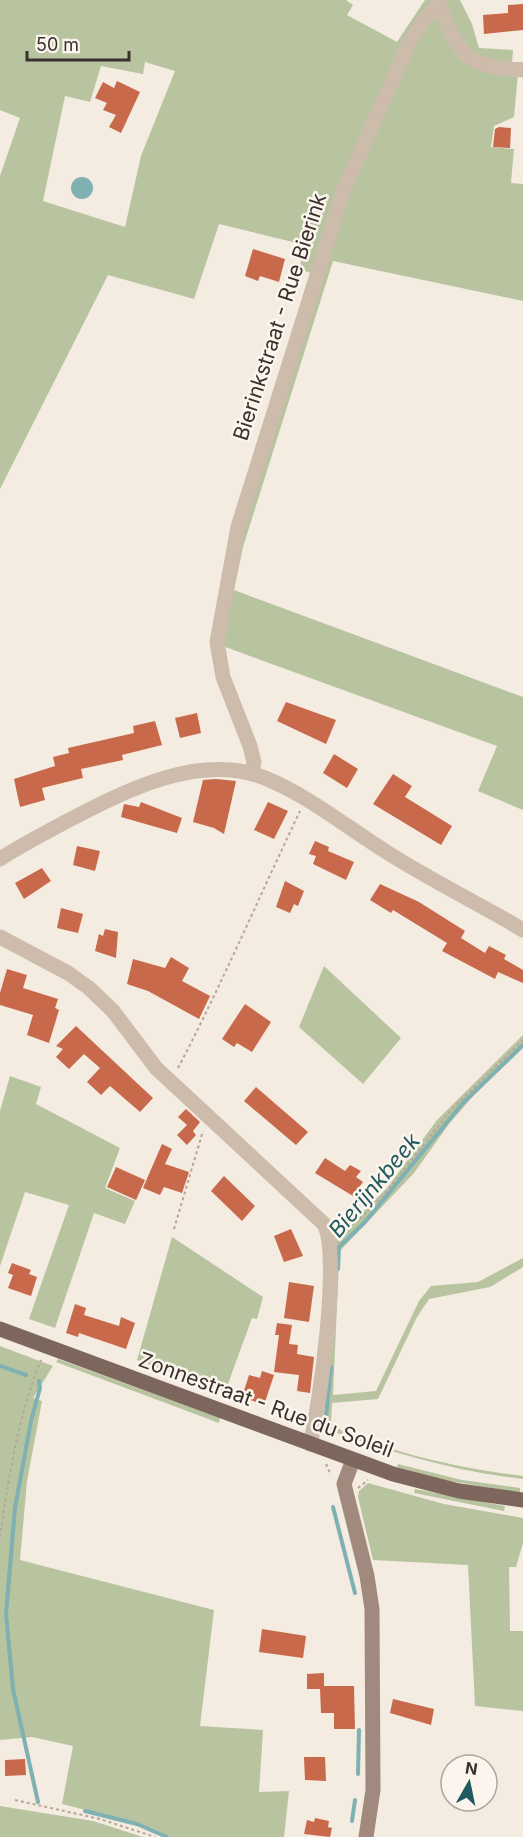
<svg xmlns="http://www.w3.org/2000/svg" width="523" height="1837" viewBox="0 0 523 1837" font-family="Inter,sans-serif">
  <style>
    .green { fill: #b8c4a0; fill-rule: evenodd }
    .water { fill: #7fb0b2 }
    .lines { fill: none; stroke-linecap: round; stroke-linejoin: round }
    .stream { stroke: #7fb0b2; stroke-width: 4 }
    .building { fill: #c8694b }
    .path { stroke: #b9a596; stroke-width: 2; stroke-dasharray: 3 3; stroke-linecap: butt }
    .street { stroke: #cdbbac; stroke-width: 15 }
    .secondary { stroke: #a18a7d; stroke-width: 15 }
    .primary { stroke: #7d675c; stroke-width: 15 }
    .labels { text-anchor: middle; stroke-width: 5; stroke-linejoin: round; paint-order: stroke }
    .street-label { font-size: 21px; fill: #3b302b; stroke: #fbf5ee }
    .water-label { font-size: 22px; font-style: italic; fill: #1f5a5e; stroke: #fbf5ee }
  </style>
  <rect width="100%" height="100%" fill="#f4ebe1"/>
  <g class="green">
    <path d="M0,0H346L353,5L347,15L397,42L425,0H460L472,24L479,48L513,50L512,62H523V73H518L514,117L494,126L491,147L514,149L511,183L523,184V301L333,261L243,547L234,590L523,697V810L478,791L497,746L220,645L234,566L314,274L299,269L305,245L219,224L194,299L108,275L0,489V176L20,118L0,110ZM145,62L175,71L141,156L125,227L43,201L65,96L90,102L101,66L143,74Z"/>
    <polygon points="324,966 401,1038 363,1084 299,1027"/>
    <polygon points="523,1035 523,1048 474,1095 449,1124 414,1173 336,1255 333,1241 387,1188 437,1120"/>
    <polygon points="10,1076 41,1087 36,1104 120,1148 105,1188 135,1201 125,1224 94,1213 55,1328 29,1319 69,1205 25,1192 0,1266 0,1111"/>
    <polygon points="172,1237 263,1297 257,1319 252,1318 225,1392 137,1360"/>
    <path d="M523,1258V1267L490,1287L429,1299L417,1317L378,1399L332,1403L331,1421L334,1427C393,1454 459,1468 523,1476V1479C453,1471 389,1452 323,1428L336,1260L339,1261L333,1395L376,1391L419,1301L431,1286L478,1282Z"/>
    <polygon points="0,1346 53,1366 33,1398 42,1401 27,1481 20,1560 214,1610 200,1726 263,1730 259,1792 289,1791 284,1837 171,1837 144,1825 62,1804 73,1746 32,1737 0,1740"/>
    <polygon points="58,1359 220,1418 219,1423 56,1362"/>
    <polygon points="398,1464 462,1480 520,1488 520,1493 438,1479 397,1467"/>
    <polygon points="368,1483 444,1504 523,1518 523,1543 516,1567 509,1567 510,1631 523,1631 523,1711 475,1706 468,1565 373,1560 358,1497 359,1491"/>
    <polygon points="415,1489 505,1506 504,1511 414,1493"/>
    <polygon points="0,1806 93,1821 143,1837 0,1837"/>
  </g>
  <circle class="water" cx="82" cy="188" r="11"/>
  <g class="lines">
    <g class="stream">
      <polyline points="338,1269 339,1247 365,1222 462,1104 523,1045"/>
      <polyline points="0,1366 26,1375"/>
      <polyline points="326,1417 331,1367"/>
      <polyline points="333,1507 355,1593"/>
      <polyline points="358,1774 359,1730"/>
      <polyline points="38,1802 13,1689 6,1614 15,1508 31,1421 40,1388 39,1381"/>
      <polyline points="85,1811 137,1824 167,1837"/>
      <polyline points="352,1821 355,1800"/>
    </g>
  </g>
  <g class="building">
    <polygon points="523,4 523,30 484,34 483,15 508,13 508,5"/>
    <polygon points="117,81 140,92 121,133 109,127 116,115 103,110 107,103 95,98 103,82 114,88"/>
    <polygon points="499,127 511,128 510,148 493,147 495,129"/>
    <polygon points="253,249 285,259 279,282 260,276 258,281 245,276"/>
    <polygon points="286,702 336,720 326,744 277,721"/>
    <polygon points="197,713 201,733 180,738 175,718"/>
    <polygon points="155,721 162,745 122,755 123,760 81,769 83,778 42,788 45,800 20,807 14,779 55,766 53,757 69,753 68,748 134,733 133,726"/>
    <polygon points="334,754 358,769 347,788 323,773"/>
    <polygon points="393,774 412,786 405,797 452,826 441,845 373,804"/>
    <polygon points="216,779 236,781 224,834 214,828 193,822 203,780"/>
    <polygon points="141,802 182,818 177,833 121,817 124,804 139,807"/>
    <polygon points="268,802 288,811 274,839 254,830"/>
    <polygon points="315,841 329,847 328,851 354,862 346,880 313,864 316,856 309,854"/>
    <polygon points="77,846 100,851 95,871 73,865"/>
    <polygon points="42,868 51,881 24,899 15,883"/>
    <polygon points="285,881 304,891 298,906 294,904 290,913 276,907"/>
    <polygon points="380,884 419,902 465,931 461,938 485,953 489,946 506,955 504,959 523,970 523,983 498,972 495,979 442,951 447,943 393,910 391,913 370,900"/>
    <polygon points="61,908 83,914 78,933 57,928"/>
    <polygon points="105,929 118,932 116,958 95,951 99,934 103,936"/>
    <polygon points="171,957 189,968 182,981 210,996 199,1019 148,991 127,984 133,959 165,968"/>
    <polygon points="7,969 27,975 23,988 58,999 55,1008 59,1010 49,1043 27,1035 33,1015 0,1005 0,993"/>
    <polygon points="245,1004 271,1022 252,1052 237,1043 234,1047 222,1039"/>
    <polygon points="76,1026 153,1098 140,1112 110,1086 101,1095 87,1082 100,1068 84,1054 69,1069 56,1057 63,1049 56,1046"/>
    <polygon points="256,1087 308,1132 296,1145 244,1101"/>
    <polygon points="186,1109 200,1122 193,1131 196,1135 187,1145 177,1135 187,1125 178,1117"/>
    <polygon points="162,1144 172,1149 165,1164 189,1172 182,1193 164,1187 160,1195 143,1188"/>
    <polygon points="325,1158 345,1171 350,1165 361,1171 356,1177 363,1182 353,1196 315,1173"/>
    <polygon points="116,1167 145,1180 136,1200 107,1187"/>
    <polygon points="224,1176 255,1206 242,1221 211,1191"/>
    <polygon points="291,1229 303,1256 284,1262 274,1236"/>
    <polygon points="12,1263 31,1270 29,1274 37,1277 31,1296 8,1288 13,1275 8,1273"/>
    <polygon points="289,1282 314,1286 309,1322 284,1318"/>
    <polygon points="75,1304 86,1308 84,1315 119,1326 121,1317 135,1323 126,1349 79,1333 78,1337 66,1333"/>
    <polygon points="277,1323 292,1325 289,1344 298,1345 297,1354 314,1357 310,1393 297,1391 299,1375 274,1372 279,1335 275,1335"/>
    <polygon points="262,1371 274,1375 264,1405 242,1397 249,1375 260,1378"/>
    <polygon points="262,1629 306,1636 303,1658 259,1652"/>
    <polygon points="324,1673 324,1686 354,1686 355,1729 334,1729 334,1713 321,1713 320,1689 307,1689 307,1674"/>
    <polygon points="393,1699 434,1709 431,1725 390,1713"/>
    <polygon points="304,1757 325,1757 326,1781 305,1780"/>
    <polygon points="25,1759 26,1775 5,1776 5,1760"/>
    <polygon points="315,1818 329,1821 328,1827 332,1828 330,1837 304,1834 307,1820 314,1822"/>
  </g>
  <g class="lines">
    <g class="path">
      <path d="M178,1068C222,984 259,897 300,811"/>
      <polyline points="174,1229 203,1131"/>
      <polyline points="342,1235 383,1196 453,1108 523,1040"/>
      <polyline points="326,1464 331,1475"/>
      <polyline points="358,1488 368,1480"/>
      <path d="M0,1537C9,1475 18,1417 41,1360"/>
      <polyline points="15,1800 100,1819 155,1837"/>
    </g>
    <g class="street">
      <path d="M437,0C459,53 462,67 523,70"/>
      <polyline points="252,774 254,762 250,746 223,677 217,642 238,527 344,189 410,41 425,18 439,5"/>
      <path d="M0,859C23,844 47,832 71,819C127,790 201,752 265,778C309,796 345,826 385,851C430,880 478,903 523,930"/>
      <path d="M0,937L68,973L89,988L113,1011L156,1068L324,1224C341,1254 320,1406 310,1444"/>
    </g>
    <polyline class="secondary" points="353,1460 344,1484 367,1576 372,1609 373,1790 366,1837"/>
    <polyline class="primary" points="0,1329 393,1474 459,1491 523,1500"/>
  </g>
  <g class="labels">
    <g class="street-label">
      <text transform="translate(280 317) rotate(-72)" y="7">Bierinkstraat - Rue Bierink</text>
      <text transform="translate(266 1405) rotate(20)" y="7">Zonnestraat - Rue du Soleil</text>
    </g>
    <g class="water-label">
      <text transform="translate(374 1185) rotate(-50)" y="8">Bierijnkbeek</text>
    </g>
  </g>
  <g transform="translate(469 1783) rotate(9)"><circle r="28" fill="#fbf5ee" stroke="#aea6a0" stroke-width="1.5"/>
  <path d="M0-4.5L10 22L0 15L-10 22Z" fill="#1f5a5e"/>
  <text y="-9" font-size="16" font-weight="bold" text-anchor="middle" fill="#3b302b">N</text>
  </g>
  <path d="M27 51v9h102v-9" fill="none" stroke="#3b302b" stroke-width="3"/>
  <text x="36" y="51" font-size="18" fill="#3b302b" stroke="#fbf5ee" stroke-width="4.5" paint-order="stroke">50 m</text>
</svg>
